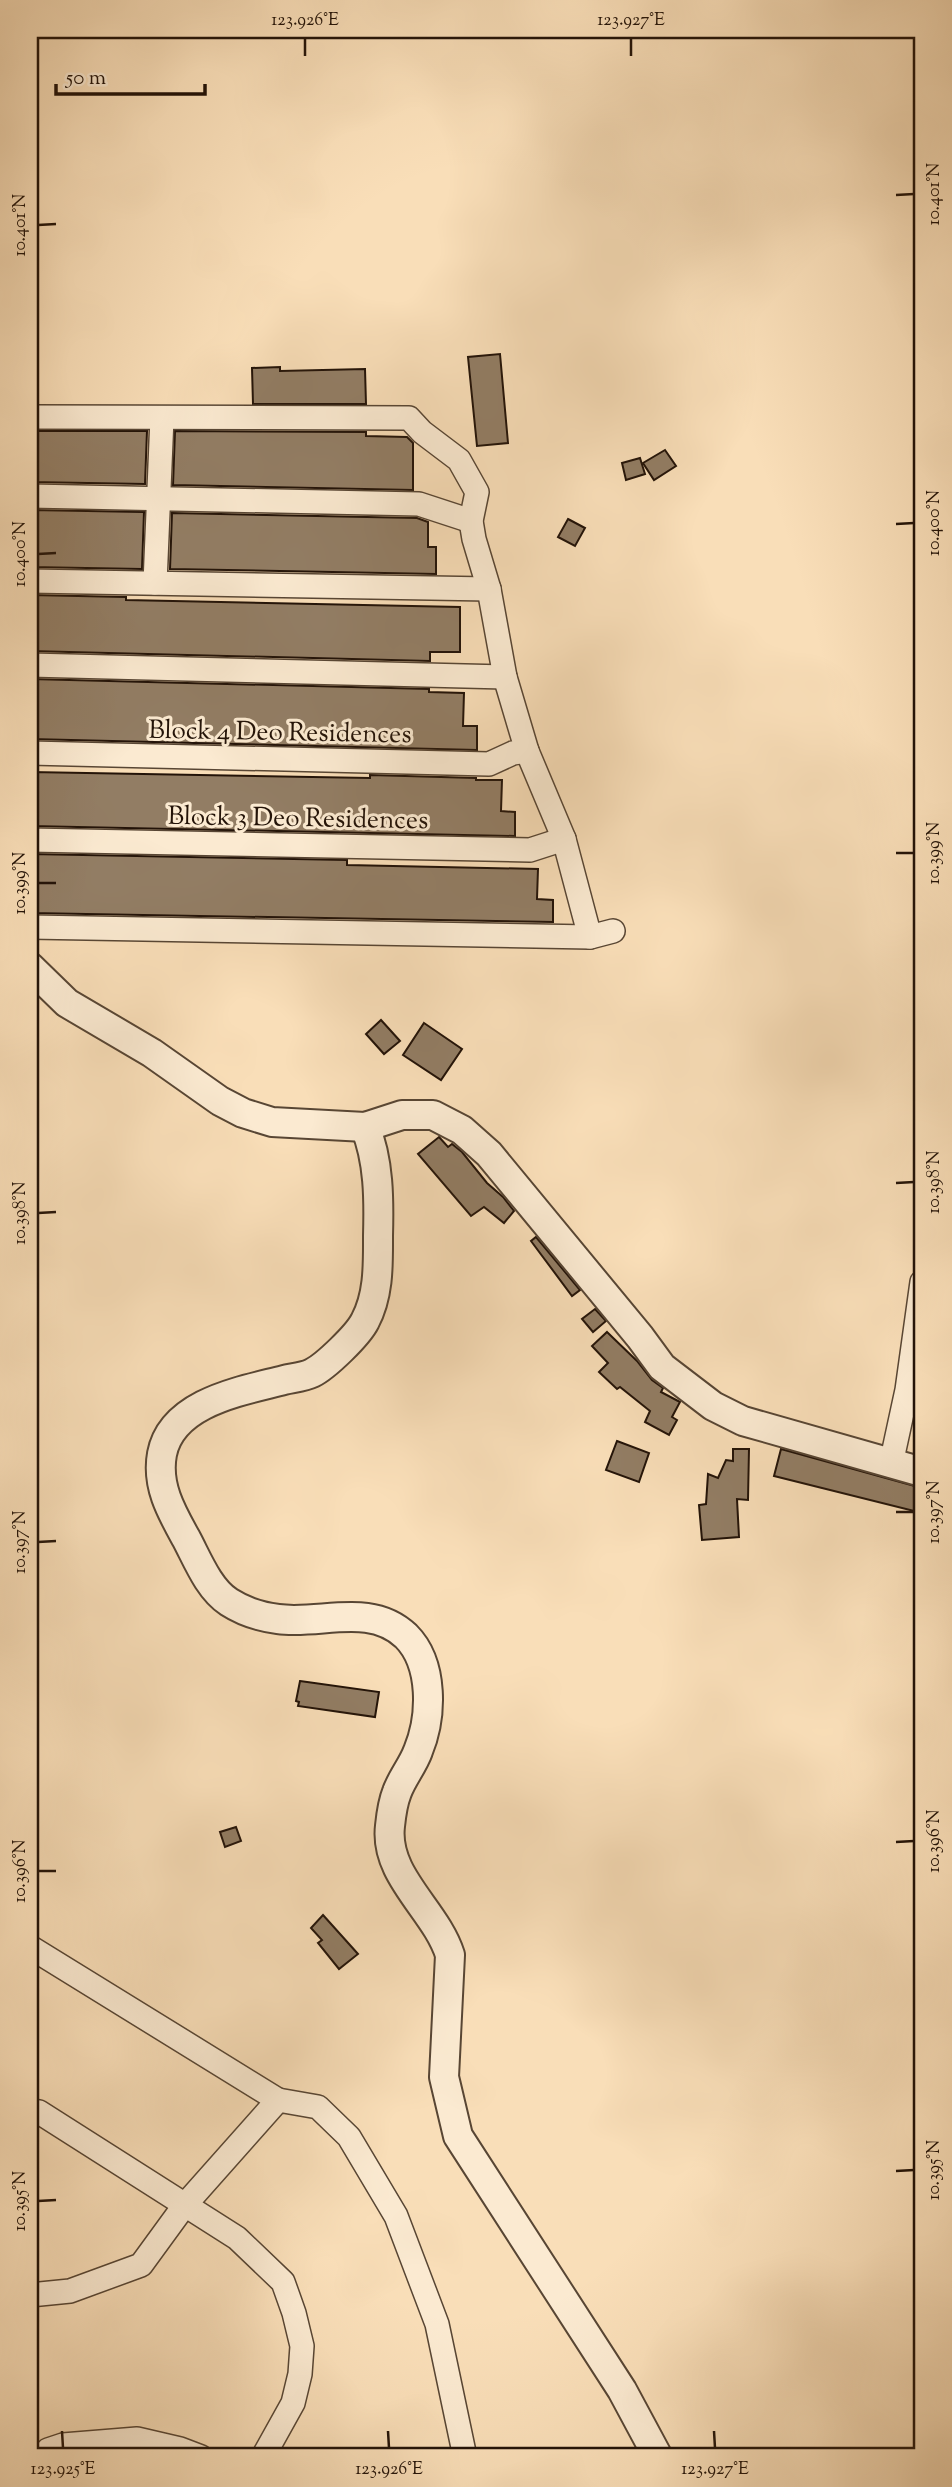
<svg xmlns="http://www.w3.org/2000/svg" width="952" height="2487" viewBox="0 0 952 2487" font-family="'Sorts Mill Goudy',serif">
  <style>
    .building { fill: #927d64; stroke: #231308; stroke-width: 2 }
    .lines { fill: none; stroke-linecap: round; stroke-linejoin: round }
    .minor-casing { stroke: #584634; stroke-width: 26 }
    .tertiary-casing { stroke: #584634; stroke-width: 32 }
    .minor { stroke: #fbead1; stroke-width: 23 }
    .tertiary { stroke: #fbead1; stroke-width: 28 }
    .ticks { fill: none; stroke: #231308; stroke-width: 2.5 }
    .labels { text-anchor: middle; stroke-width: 6; stroke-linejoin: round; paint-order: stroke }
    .street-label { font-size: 26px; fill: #231308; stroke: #fbead1 }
    .neatline { fill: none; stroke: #231308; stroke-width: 2.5 }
    .ticks-label { font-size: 18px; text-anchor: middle; fill: #231308 }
  </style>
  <rect width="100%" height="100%" fill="#f9deb8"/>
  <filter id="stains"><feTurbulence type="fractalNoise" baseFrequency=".00286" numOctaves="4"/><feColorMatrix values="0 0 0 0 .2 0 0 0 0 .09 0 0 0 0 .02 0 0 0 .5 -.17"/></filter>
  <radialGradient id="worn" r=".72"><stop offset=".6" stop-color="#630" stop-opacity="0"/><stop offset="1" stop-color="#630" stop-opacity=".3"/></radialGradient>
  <g class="building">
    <polygon points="500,354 508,443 477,446 468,357"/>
    <polygon points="280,367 280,371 365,369 366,404 253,404 252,368"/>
    <polygon points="30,431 147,431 145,484 30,482"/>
    <polygon points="175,431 366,432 366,436 407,437 413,443 413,490 173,485"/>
    <polygon points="665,450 676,466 654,480 643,463"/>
    <polygon points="640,458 645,474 626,480 622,463"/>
    <polygon points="30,510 144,512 142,569 30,567"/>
    <polygon points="172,513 417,518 428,522 428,547 436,547 436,574 170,569"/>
    <polygon points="568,519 585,528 575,546 558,537"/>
    <polygon points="30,595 126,597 126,600 460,607 460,652 430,652 430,661 30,651"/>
    <polygon points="30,679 429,689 429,692 464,693 463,726 477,726 477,750 30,739"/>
    <polygon points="30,772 370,778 370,775 476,778 476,780 502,780 501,811 515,812 515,836 30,826"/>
    <polygon points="30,854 347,860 347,865 538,869 537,899 553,900 553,922 30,913"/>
    <polygon points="381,1020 400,1041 384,1054 366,1034"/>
    <polygon points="424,1023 462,1049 441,1080 403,1055"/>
    <polygon points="439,1137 448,1147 452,1144 462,1152 487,1183 503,1197 514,1211 504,1223 484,1207 471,1216 418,1154"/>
    <polygon points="536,1237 580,1290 572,1296 531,1241"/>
    <polygon points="595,1309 606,1321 593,1332 582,1319"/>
    <polygon points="607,1332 637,1361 652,1380 663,1388 661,1392 680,1402 672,1417 677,1420 669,1435 645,1422 650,1411 620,1387 617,1389 599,1372 608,1363 592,1346"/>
    <polygon points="617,1441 649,1453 639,1482 606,1470"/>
    <polygon points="733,1449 749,1449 748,1500 737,1499 739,1537 702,1540 699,1505 706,1504 708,1474 718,1478 726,1460 733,1461"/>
    <polygon points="781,1449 922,1488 922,1513 774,1476"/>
    <polygon points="300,1681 379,1692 375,1717 298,1706 299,1702 296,1701"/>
    <polygon points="236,1827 241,1841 225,1847 220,1832"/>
    <polygon points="323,1915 358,1954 339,1969 318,1943 322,1940 311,1928"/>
  </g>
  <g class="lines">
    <g class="minor-casing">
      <g id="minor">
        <polyline points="30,417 409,418 422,432 459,460 477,492 471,521 474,539 489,589 505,677 527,751 564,839 590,937 613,931"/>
        <polyline points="30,496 419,504 471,521"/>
        <polyline points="30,581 489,589"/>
        <polyline points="155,583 162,418"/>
        <polyline points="30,665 505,677"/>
        <polyline points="30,753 489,764 513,753 527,751"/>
        <polyline points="30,840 530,850 564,839"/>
        <polyline points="30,927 590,937"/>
        <polyline points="891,1464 907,1390 922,1282"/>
        <polyline points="30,1947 278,2100"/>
        <polyline points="30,2111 39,2112 237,2238 283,2282 294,2313 302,2346 300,2374 293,2403 263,2457"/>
        <polyline points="30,2295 70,2291 141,2265 184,2206 278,2100 318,2107 349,2137 396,2216 437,2324 465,2457"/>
        <polyline points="42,2457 48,2450 63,2445 137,2439 180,2449 201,2457"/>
      </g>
    </g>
    <g class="tertiary-casing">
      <g id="tertiary">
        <polyline points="30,967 67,1003 152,1053 220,1101 243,1113 272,1122 365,1127 402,1115 433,1115 462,1130 489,1154 640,1337 662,1367 713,1406 743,1421 922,1472"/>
        <path d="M365,1127C379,1160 379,1200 378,1236C378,1264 379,1295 365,1321C358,1335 326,1366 312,1373C304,1377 292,1378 284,1380C242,1391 172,1402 162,1454C156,1486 172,1513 187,1540C198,1561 209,1589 229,1602C243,1611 262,1617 278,1619C321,1625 370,1602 406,1636C434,1664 432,1717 418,1751C413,1765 402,1778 397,1792C393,1802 391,1816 390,1826C384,1876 436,1910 450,1955L444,2077L458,2136L622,2390L658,2457"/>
      </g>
    </g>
    <use href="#minor" class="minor"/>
    <use href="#tertiary" class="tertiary"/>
  </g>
  <path class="ticks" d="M305,38V56M631,38V56M896,195L914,194M38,225L56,224M896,524L914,523M38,554L56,553M896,853H914M38,883H56M896,1183L914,1182M38,1213L56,1212M896,1512H914M38,1542L56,1541M896,1842L914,1841M38,1871H56M896,2171L914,2170M38,2201L56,2200M62,2431L63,2448M388,2431L389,2448M714,2431L715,2448"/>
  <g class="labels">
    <g class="street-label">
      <text transform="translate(280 731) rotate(1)" y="9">Block 4 Deo Residences</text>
      <text transform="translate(298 817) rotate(1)" y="9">Block 3 Deo Residences</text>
    </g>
  </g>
  <rect width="952" height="2487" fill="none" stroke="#f9deb8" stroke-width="77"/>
  <path d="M56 84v10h149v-10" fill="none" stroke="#231308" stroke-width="3.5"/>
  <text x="66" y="84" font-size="21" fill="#231308" stroke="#fbead1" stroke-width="5" paint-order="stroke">50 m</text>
  <rect x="38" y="38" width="876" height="2410" class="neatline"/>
  <g class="ticks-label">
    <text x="305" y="25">123.926°E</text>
    <text x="631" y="25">123.927°E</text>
    <text transform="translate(933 194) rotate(-90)" y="6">10.401°N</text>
    <text transform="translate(19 225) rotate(-90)" y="6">10.401°N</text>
    <text transform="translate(933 523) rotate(-90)" y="6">10.400°N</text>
    <text transform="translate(19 554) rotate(-90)" y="6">10.400°N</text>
    <text transform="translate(933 853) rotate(-90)" y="6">10.399°N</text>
    <text transform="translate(19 883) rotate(-90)" y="6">10.399°N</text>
    <text transform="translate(933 1182) rotate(-90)" y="6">10.398°N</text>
    <text transform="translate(19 1213) rotate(-90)" y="6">10.398°N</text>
    <text transform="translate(933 1512) rotate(-90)" y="6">10.397°N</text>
    <text transform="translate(19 1542) rotate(-90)" y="6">10.397°N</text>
    <text transform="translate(933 1841) rotate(-90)" y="6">10.396°N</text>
    <text transform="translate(19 1871) rotate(-90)" y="6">10.396°N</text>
    <text transform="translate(933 2170) rotate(-90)" y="6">10.395°N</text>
    <text transform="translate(19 2201) rotate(-90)" y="6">10.395°N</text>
    <text x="63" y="2474">123.925°E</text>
    <text x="389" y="2474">123.926°E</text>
    <text x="715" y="2474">123.927°E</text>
  </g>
  <rect width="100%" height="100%" filter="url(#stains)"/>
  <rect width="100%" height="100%" fill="url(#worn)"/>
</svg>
